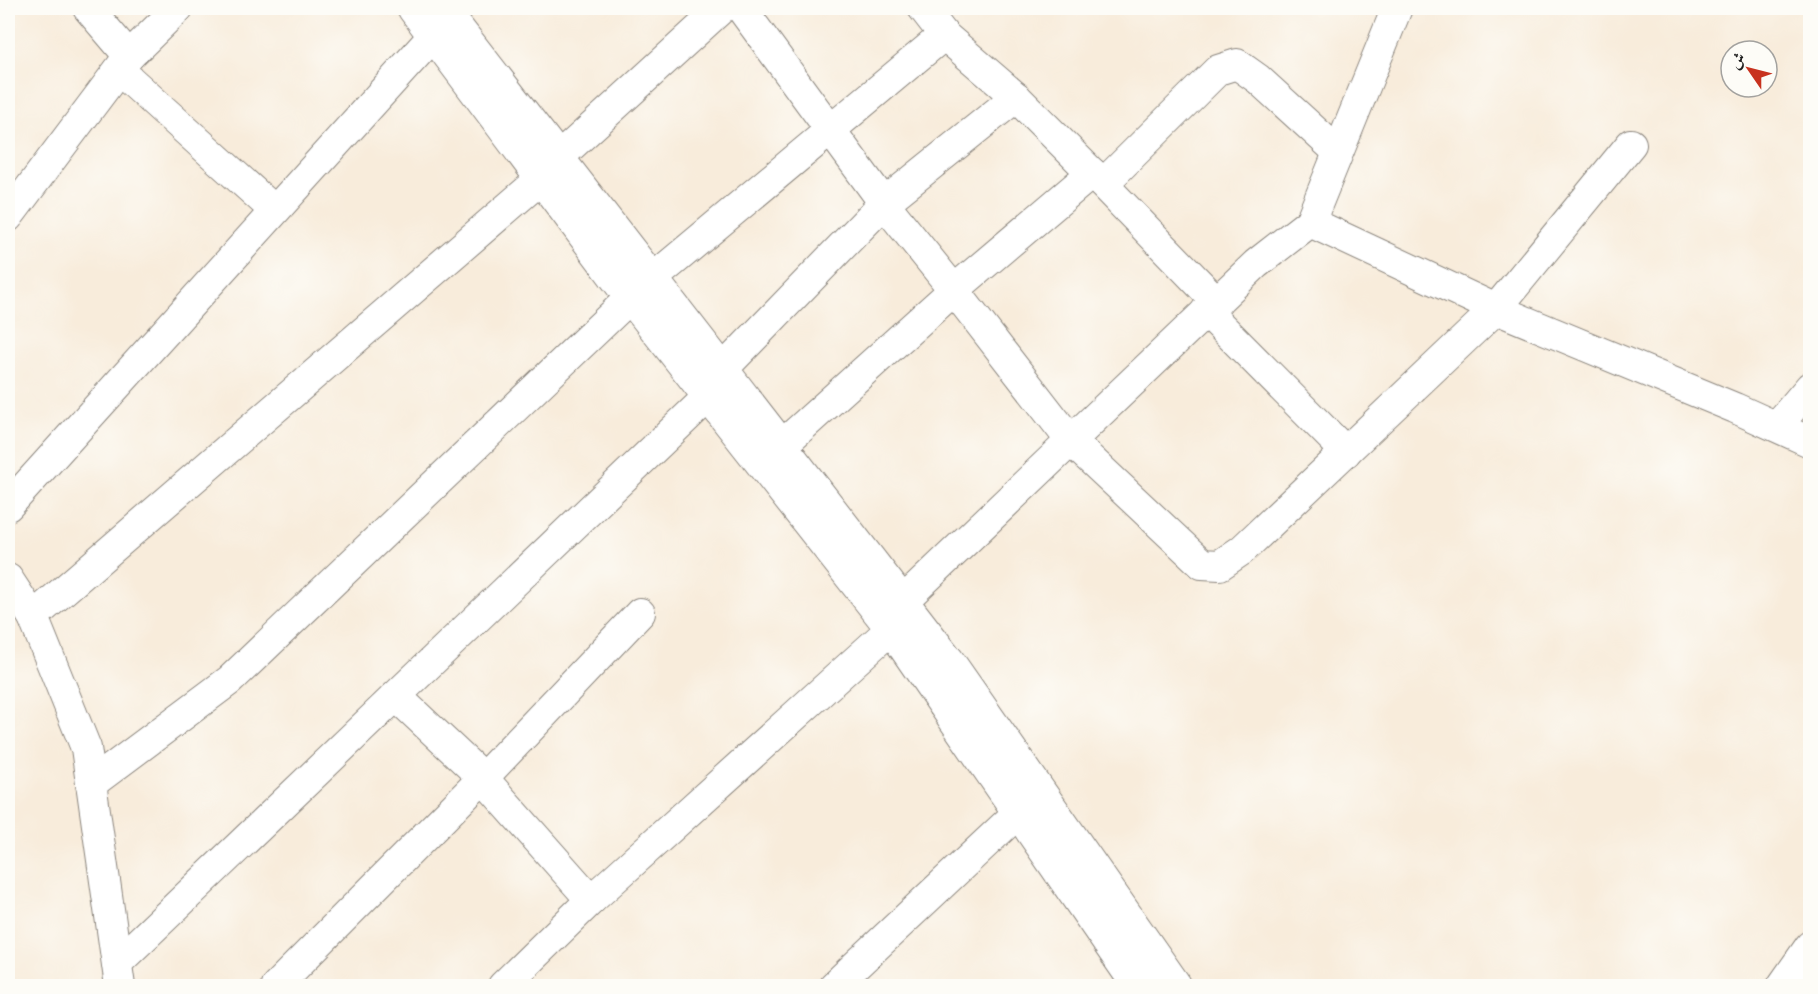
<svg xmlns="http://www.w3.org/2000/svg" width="1818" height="994" viewBox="0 0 1818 994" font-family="'Libre Bodoni',Amiri,serif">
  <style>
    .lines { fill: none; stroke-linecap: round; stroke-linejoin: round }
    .street-casing { stroke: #8a847c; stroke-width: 32 }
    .primary-casing { stroke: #8a847c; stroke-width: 35 }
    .street { stroke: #fff; stroke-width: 30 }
    .primary { stroke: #fff; stroke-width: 33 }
  </style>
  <rect width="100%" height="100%" fill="#fdfcf7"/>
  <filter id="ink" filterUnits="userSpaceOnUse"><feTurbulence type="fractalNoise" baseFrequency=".0167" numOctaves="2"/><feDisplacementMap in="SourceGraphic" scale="12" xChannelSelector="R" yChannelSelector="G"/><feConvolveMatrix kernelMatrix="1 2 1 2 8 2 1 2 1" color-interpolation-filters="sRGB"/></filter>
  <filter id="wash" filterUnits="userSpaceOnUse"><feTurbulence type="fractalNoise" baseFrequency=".008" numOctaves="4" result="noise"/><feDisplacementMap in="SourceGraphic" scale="24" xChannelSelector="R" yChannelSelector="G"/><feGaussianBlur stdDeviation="1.35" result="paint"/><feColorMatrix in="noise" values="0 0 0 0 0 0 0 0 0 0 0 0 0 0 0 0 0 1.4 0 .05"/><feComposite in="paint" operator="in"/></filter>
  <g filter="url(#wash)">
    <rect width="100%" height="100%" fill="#f8ecdb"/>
  </g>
  <g filter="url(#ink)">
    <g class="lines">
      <g class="street-casing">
        <g id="street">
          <polyline points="88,8 129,56"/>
          <polyline points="741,8 884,203 954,290 1071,441 1202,564 1220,565 1242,550 1496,309 1631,144"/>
          <polyline points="923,8 944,35 1016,97 1092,173 1217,302"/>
          <polyline points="119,70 274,210"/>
          <polyline points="557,159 722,8"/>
          <polyline points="1103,184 1218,70 1237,64 1258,79 1338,152"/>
          <polyline points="8,217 129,56 178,8"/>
          <polyline points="1310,222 1397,8"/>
          <polyline points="651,280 944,35"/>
          <polyline points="1206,311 1346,452"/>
          <polyline points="721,371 884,203 1016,97"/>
          <polyline points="1777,426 1810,387"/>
          <polyline points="781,446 954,290 1092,173"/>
          <polyline points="8,506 434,35"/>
          <polyline points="8,579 33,617 86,748 120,986"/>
          <polyline points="903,601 1256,264 1310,222 1496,309 1735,408 1810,442"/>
          <polyline points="33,617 542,178"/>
          <polyline points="396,696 483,778 591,900"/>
          <polyline points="91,784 230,680 631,297"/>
          <polyline points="117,963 709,396"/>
          <polyline points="276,986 483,778 640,613"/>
          <polyline points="503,986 591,900 892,628"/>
          <polyline points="834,986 1019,812"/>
          <polyline points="1782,986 1810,946"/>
        </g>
      </g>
      <g class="primary-casing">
        <g id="primary">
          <polyline points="414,8 631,297 892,628 1139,986"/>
          <polyline points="441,8 947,660 1175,986"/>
        </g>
      </g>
      <use href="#street" class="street"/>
      <use href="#primary" class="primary"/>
    </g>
  </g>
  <rect width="1818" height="994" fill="none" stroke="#fdfcf7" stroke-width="30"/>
  <g transform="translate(1749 69) rotate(305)"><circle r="28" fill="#fdfcf7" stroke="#a3a29f" stroke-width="1.5"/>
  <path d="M0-4.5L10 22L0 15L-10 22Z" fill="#c8321e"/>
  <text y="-9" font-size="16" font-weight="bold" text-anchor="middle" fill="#1c1c1c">ش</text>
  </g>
</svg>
